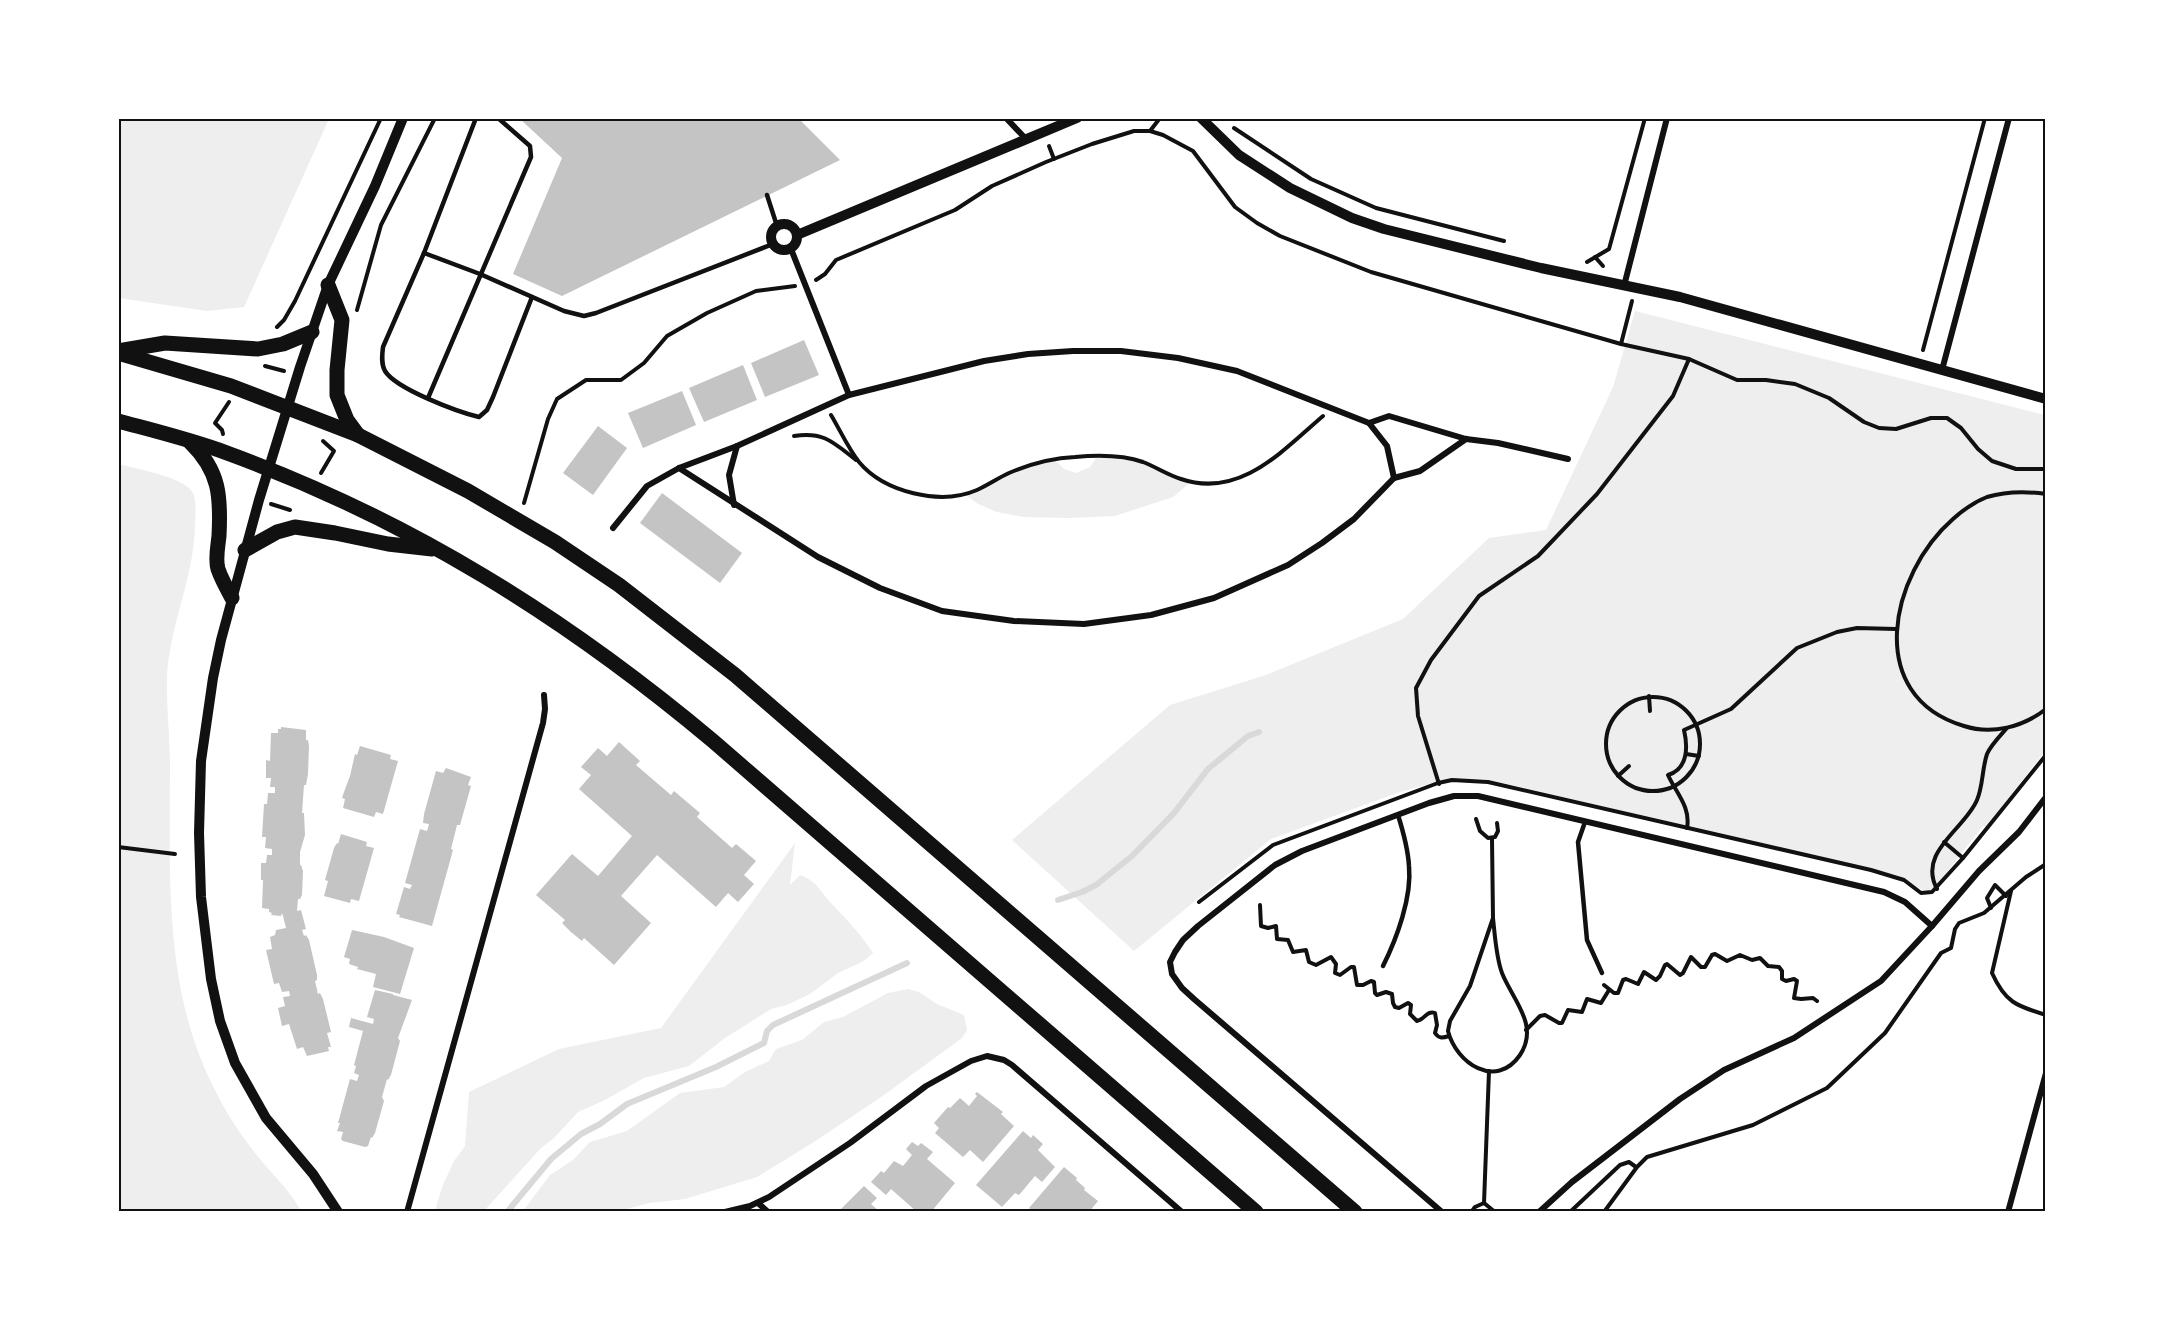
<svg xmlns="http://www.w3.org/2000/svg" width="2164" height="1330" viewBox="0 0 2164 1330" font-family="'Zilla Slab',serif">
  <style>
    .green { fill: #eee }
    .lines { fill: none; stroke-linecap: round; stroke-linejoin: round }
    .stream { stroke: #d9d9d9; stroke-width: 6 }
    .building { fill: #c4c4c4 }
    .path { stroke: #111; stroke-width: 4 }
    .service { stroke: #111; stroke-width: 4.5 }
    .minor { stroke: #111; stroke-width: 6 }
    .tertiary { stroke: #111; stroke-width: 10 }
    .primary { stroke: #111; stroke-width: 15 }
    .neatline { fill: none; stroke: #111; stroke-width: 2 }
  </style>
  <rect width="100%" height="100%" fill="#fff"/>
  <g class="green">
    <polygon points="118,119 329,119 244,307 207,311 119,298"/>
    <path d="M1635,311L2045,415V751L1986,827L1983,826L1932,891C1918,892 1909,880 1896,875L1485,779H1446L1397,793L1271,839L1134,951L1012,840L1170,705L1266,675L1403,619L1489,538L1546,530L1613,387Z"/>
    <path d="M1097,456L1141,461L1182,480L1192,481L1173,497L1115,516L1068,518L1024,517L997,512L978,504L963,493C994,487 1023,457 1056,461L1064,469L1076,473L1090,467Z"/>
    <path d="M119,464C136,469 185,477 193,493C197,502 195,515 195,525C194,578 170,624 167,676C166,705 170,736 170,766C170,875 163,990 215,1090C228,1117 246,1143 265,1165C278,1180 292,1194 301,1211H119Z"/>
    <path d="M795,843L790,885L800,875C818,882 819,890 831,903C846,919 861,934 873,953L864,961L838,973L810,994L787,1005L771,1009L725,1038L689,1066L644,1078L603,1101L578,1112L554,1138L540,1149L484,1211H435L442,1187L454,1161L465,1146L469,1092L559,1049L661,1028Z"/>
    <polygon points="908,989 919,992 937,1004 964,1015 967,1030 962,1038 884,1095 814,1142 757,1177 685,1199 649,1203 620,1211 523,1211 550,1175 573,1160 590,1142 627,1131 680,1093 724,1087 745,1072 769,1061 776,1049 802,1040 824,1022 843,1017 888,993"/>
  </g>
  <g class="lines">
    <g class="stream">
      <polyline points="1058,900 1082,892 1096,885 1132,856 1174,813 1208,769 1248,736 1259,732"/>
      <polyline points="507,1212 551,1159 581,1134 600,1124 627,1104 716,1067 764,1043 767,1031 773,1025 907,963"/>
    </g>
  </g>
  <g class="building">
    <polygon points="519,118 798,118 840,160 562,296 513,274 562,158"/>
    <polygon points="804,340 819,375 765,397 751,363"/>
    <polygon points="743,365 757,400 704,422 689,388"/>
    <polygon points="682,391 696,425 643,448 628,413"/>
    <polygon points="598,426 627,448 593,495 563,473"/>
    <polygon points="662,493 742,553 720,583 640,523"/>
    <polygon points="281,727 306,730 306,740 308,740 309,746 308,774 306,785 304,785 302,813 304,813 305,835 300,852 300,865 301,865 303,871 302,895 300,899 298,899 297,911 301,910 306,929 302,930 304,936 306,935 309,940 317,975 317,980 315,981 318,994 320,993 323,999 331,1032 327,1033 331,1047 328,1047 329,1051 307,1056 303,1047 297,1049 289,1024 282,1026 278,1008 285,1006 283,997 290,996 289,991 282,992 279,983 274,984 266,950 272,949 270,937 275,935 276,930 286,928 283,916 282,913 281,916 271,915 272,913 269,912 269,909 262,908 263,880 261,880 261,863 266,863 267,855 272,855 272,849 265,848 266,837 262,837 264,804 267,804 268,793 275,793 275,787 270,787 271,778 266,778 266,760 270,761 271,733 278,733 278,729 281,729"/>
    <polygon points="619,742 640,761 636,765 671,795 674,791 700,813 697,817 732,848 736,844 756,861 744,875 754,884 738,902 728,893 716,907 657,855 621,896 651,923 614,965 584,938 582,941 571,932 562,923 565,920 536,895 572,854 598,876 632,836 579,789 591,775 581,767 598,748 607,756"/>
    <polygon points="360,746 391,755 390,759 398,761 383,814 376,812 374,817 343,808 345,799 342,798 344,792 350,776 355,754 357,755"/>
    <polygon points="446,768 471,777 468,785 471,786 460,825 457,825 451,849 453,850 432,926 399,917 400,915 396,914 404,887 410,889 412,885 405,883 420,829 427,831 429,824 423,823 424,814 436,771 443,773"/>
    <polygon points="341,834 367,842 366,846 374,848 359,901 351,899 350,903 324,896 328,881 325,880 334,848 337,843 338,844"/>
    <polygon points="352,930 384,937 414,948 400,994 373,987 376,974 357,969 358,967 349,964 350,959 344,957"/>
    <polygon points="375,990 393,994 393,995 412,1000 398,1038 400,1041 391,1075 388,1080 387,1079 382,1097 384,1101 375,1133 372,1138 371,1137 368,1146 365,1147 343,1141 341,1139 343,1132 337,1131 340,1123 338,1123 350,1079 357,1081 359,1075 354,1073 356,1066 354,1065 363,1031 349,1027 351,1018 373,1024 374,1019 367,1017"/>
    <polygon points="977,1092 1003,1112 1001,1114 1014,1126 983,1162 970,1150 963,1157 935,1133 939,1128 934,1123 948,1107 950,1108 960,1098 969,1106 977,1096 975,1094"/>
    <polygon points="1023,1131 1031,1138 1033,1135 1043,1144 1038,1150 1055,1167 1042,1182 1035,1176 1019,1195 1015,1193 1002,1207 976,1185"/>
    <polygon points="912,1142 918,1146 921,1143 933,1152 927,1159 955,1183 931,1212 917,1212 891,1189 886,1195 871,1182 881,1171 884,1173 894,1161 903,1166 912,1155 906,1149"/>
    <polygon points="1064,1167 1077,1178 1076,1180 1085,1188 1084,1190 1098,1201 1089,1212 1034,1212 1029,1208"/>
    <polygon points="864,1186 877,1198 871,1204 880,1212 834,1212 836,1209 839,1211"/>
  </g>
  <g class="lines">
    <g class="path">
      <polyline points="1234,128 1311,179 1376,208 1504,241"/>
      <polyline points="1150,131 1160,118"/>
      <polyline points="1049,146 1054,159"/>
      <polyline points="1595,257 1603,266"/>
      <polyline points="1587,262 1609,249 1645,118"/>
      <polyline points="816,280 825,274 836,260 955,210 992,186 1046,162 1092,144 1134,131 1150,131 1163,135 1193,151 1235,207 1257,223 1280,236 1371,272 1621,344 1689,359 1737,380 1766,380 1795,384 1829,398 1864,422 1879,428 1896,429 1931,418 1947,418 1961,428 1978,449 1992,461 2016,469 2046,469"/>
      <polyline points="357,310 381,225 435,118"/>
      <polyline points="277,327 284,320 295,301 381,118"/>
      <polyline points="1621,344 1632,301"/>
      <polyline points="1923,350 1985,118"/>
      <polyline points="265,366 284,371"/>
      <path d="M831,415C840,430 848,448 859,462C884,492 940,506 977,490C988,485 998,478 1009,473C1030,464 1052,458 1075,457C1096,455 1123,455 1143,462C1156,467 1168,475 1181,479C1240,499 1282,451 1323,416"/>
      <polyline points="223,434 222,430 215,423 229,402"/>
      <path d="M794,436C824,431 834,443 856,460"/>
      <polyline points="321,473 334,451 323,441"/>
      <path d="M2046,494C2025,491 2007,491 1987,497C1974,502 1963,510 1953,519C1890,574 1863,696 1964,726C1992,735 2023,727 2046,709"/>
      <polyline points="524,503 548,419 557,399 586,380 621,380 644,363 667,336 707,313 756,291 795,286"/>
      <polyline points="271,504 290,510"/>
      <polyline points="1649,696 1650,711"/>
      <circle cx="1653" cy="744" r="47"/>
      <polyline points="1686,754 1699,756"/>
      <polyline points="1618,776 1629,766"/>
      <polyline points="1439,784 1418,716 1416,688 1431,660 1479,596 1538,556 1597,494 1673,396 1689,359"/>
      <polyline points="1476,819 1480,831 1488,838 1495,837 1498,831 1497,823"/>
      <path d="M1687,828C1691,807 1676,793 1668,775C1688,769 1688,747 1684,730L1731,709L1797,648L1837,632L1857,628L1896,629"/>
      <path d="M1492,839L1493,918L1470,986L1450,1021L1448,1031C1456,1063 1496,1090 1520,1055C1540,1025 1512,999 1502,973C1496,957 1495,936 1493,918"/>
      <polyline points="1944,842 1963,858"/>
      <polyline points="118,847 175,854"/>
      <path d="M1937,889C1917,852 1965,829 1977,800C1983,786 1982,769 1987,754C1991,745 2000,736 2007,728"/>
      <path d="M2011,891L1992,973C2005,1002 2016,1006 2046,1015"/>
      <polyline points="1199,902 1273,845 1438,783 1452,780 1488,782 1871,870 1904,880 1921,893 1932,892 1963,858 2046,755"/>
      <path d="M1260,905L1261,926L1268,928L1276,926L1277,939L1288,940L1293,952L1306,950L1309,962L1316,965L1331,957L1336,964L1335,973L1340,975L1351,967H1354L1357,985H1363L1371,981L1374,982L1375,993L1377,995L1386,992L1392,994L1393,1003L1395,1007L1399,1008L1408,1003L1411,1005L1410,1014L1417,1021C1424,1020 1427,1010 1435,1013L1437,1025L1435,1033C1439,1039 1443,1038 1449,1036"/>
      <polyline points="1991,908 1987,898 1995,885 2006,896"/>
      <polyline points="1604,985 1614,993 1618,993 1623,980 1626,979 1638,984 1644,972 1656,980 1660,976 1665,965 1667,964 1680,975 1683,973 1691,957 1701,967 1705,967 1712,955 1715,954 1727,961 1740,955 1752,960 1760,958 1768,966 1779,967 1782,971 1782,979 1786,981 1794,979 1797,981 1794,998 1801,999 1813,998 1817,1001"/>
      <polyline points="1526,1030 1540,1016 1545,1015 1559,1023 1562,1023 1568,1010 1582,1012 1587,999 1601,1003 1609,990"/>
      <polyline points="1484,1203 1489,1071"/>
      <polyline points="1472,1211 1475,1207 1484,1203 1495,1212"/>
      <polyline points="1570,1212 1620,1165 1629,1162 1636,1167"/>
      <polyline points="1604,1212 1637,1167 1647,1157 1753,1125 1827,1088 1885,1033 1941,953 1951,948 1955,929 1959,923 1984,913 2026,877 2046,864"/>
    </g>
    <g class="service">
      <path d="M476,118L424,253L383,347C382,355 381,364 385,371C396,389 458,412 479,417L487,410L493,397L532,297"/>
      <polyline points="767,195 777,226"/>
      <polyline points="424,253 480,274 564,311 584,316 596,313 773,244"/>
      <polyline points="428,398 531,157 530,146 498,118"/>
      <polyline points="1585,822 1578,842 1587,940 1602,973"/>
      <path d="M1383,966C1397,938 1412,897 1409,866C1408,849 1403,831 1398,815"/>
    </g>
    <g class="minor">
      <polyline points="1006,118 1026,139"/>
      <polyline points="791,249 849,395 984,361 1028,354 1073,351 1121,351 1178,358 1237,371 1369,423 1387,446 1394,478"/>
      <polyline points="1624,286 1667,118"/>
      <polyline points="1942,370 2009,118"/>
      <polyline points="1369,423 1389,416 1466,439 1498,443 1568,459"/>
      <polyline points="679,468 818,557 880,588 942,611 1014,621 1084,624 1151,615 1214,598 1288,565 1322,543 1354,519 1394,478 1420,471 1466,439"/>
      <polyline points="734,505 729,475 737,446"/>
      <polyline points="613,528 647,486 679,468 737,446 849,395"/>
      <polyline points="758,1203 768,1212"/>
      <polyline points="407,1212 543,723 545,709 544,695"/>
      <polyline points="725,1212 750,1206 769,1197 850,1143 926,1086 971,1061 987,1056 1004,1060 1012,1065 1182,1212"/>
      <polyline points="1442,1212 1194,999 1182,988 1172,974 1170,962 1175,952 1183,940 1198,926 1275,865 1302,851 1429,803 1454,796 1478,796 1884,892 1905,902 1932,926"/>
      <polyline points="1539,1212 1572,1182 1680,1099 1724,1070 1794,1038 1881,981 1932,926 1979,871 2019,832 2046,797"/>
      <polyline points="2008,1212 2046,1073"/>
    </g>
    <g class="tertiary">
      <polyline points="1201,118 1239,155 1290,188 1352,218 1384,229 1541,268 1680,297 2046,399"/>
      <circle cx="784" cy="237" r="13"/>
      <polyline points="797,235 1077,118"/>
      <polyline points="338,1212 313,1174 266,1118 235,1063 220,1021 211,979 201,897 199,833 201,761 213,678 221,640 259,500 300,367 328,285 375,186 403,118"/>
    </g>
    <g class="primary">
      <polyline points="328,285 342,320 337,370 337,395 347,420 358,435"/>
      <polyline points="118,351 165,343 258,349 283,344 312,332"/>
      <polyline points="118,353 231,386 358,435 468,491 555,542 619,585 735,675 1355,1212"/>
      <path d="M118,421C155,431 192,440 227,453C410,520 565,617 713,741L1256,1212"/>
      <path d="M190,442C220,471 221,497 219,536C218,546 215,559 218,569C221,578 227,589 232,598"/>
      <polyline points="245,550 277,532 295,527 335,533 388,544 432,549"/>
    </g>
  </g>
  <rect width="2164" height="1330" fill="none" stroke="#ffffff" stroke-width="240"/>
  <rect x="120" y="120" width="1924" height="1090" class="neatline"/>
</svg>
